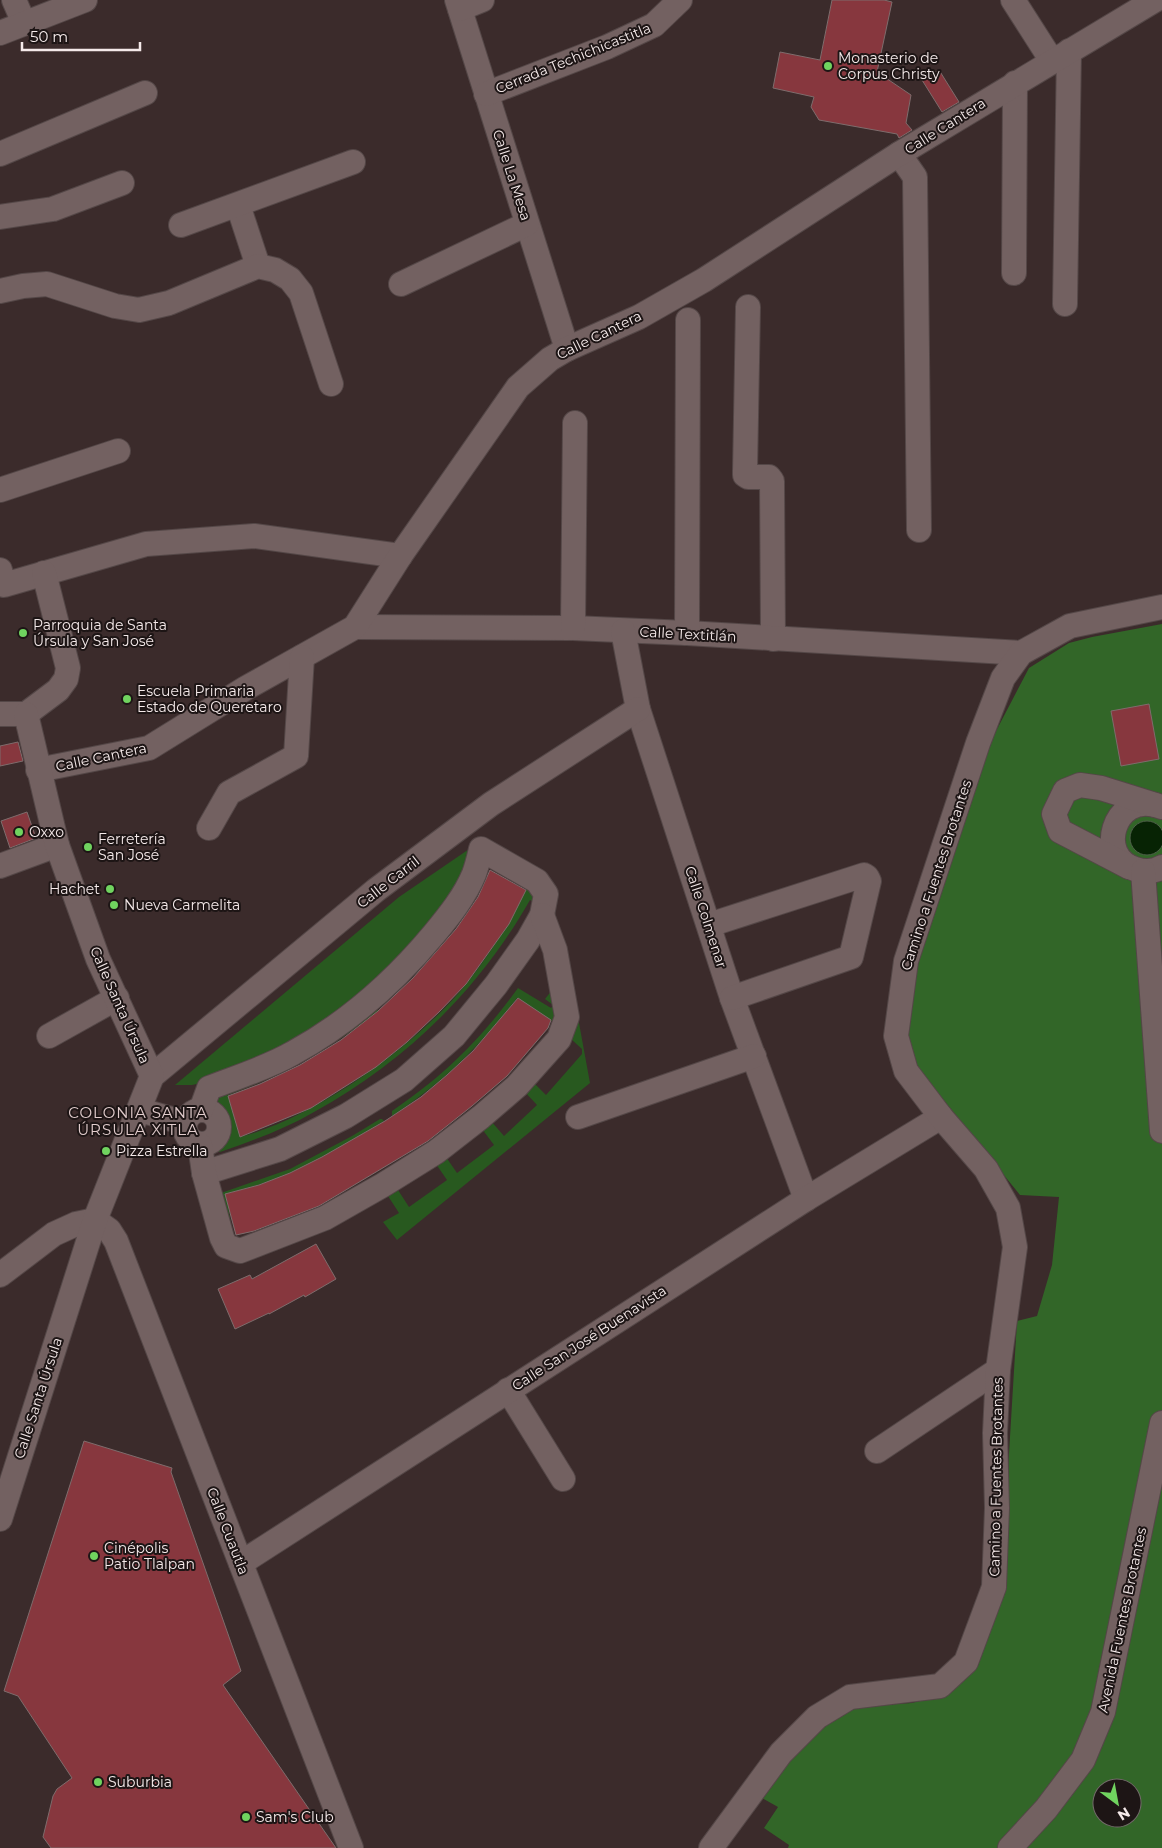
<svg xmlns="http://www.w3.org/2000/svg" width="1162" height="1848" viewBox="0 0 1162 1848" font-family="Montserrat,sans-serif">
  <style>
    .green { fill: #28591f }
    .forest { fill: #326628; fill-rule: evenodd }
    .water { fill: #072304; stroke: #4e5f49 }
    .building { fill: #87373e; stroke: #7e6c6c }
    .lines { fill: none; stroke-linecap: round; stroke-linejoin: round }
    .minor-casing { stroke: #544747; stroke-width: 26 }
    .minor { stroke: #736161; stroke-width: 24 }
    .poi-dot { fill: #70d35f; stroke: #1d1515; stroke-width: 2 }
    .labels { text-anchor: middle; stroke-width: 4; stroke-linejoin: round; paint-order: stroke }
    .street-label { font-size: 14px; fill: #f5eaea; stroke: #1d1515 }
    .poi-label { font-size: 14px; fill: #f5eaea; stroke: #1d1515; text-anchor: start }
    .neighbourhood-label { font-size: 15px; letter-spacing: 1px; fill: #e2cdcd; stroke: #1d1515 }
  </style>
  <rect width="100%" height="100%" fill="#3b2b2b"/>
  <g class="green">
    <polygon points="475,845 468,868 439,919 339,1017 215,1080 192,1085 175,1085 399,897"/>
    <path d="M527,887L539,905L530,900C479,990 405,1062 314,1112C285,1129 252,1141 220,1152L216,1151L215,1148C218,1145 222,1143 224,1140C235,1125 222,1116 213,1105L214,1099L376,1008L378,1011C330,1049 286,1074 228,1095L240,1137C317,1117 417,1045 467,983C491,953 510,921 527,887Z"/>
    <path d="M518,988L551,1008L553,1005L545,999L552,990L563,1020L553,1022L517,998C479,1047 445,1081 392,1116V1111C445,1075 481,1039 518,988Z"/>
    <polygon points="577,1012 590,1083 397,1240 383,1222 399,1213 388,1196 398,1190 409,1207 447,1180 436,1164 446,1157 457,1173 494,1145 482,1129 491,1121 504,1136 537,1105 524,1091 533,1082 546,1095 582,1054 582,1049 571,1039 572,1033 576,1028"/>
    <path d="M380,1119H382L384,1121C354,1139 324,1157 292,1172C271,1182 248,1188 226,1194L234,1242L221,1193L290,1169L352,1136Z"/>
  </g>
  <path class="forest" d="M1162,624V1848H788L789,1845L764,1828L778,1807L762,1798L802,1744L851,1707L912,1703L949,1693L978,1666L1003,1589L1006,1503L1017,1321L1037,1316L1052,1265L1059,1197L1020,1195L917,1068L906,1034L918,959L984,754L1029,668L1069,643L1092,637ZM1102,1788H1132V1818H1102Z"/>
  <circle class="water" cx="1147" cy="838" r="17"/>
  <g class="building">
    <polygon points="832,0 884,0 892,2 877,72 911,95 906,123 912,130 899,138 897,134 819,120 811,107 814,97 773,88 780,52 820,60"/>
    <polygon points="939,70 959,102 942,112 922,80"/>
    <polygon points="1149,704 1159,759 1121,766 1111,711"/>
    <polygon points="18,742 23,761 0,766 0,746"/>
    <polygon points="27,812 36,838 10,848 1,821"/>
    <polygon points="490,870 526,890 509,924 466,984 439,1012 407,1042 376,1067 311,1108 240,1137 228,1096 260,1084 300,1065 341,1040 378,1011 413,978 456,929 478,897"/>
    <polygon points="518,998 551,1020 548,1028 507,1076 472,1106 428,1141 319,1206 254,1231 236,1235 225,1194 259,1185 290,1173 322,1157 385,1121 421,1097 447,1075 473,1051"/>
    <polygon points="316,1244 336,1279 305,1297 304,1295 269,1314 269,1313 235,1329 218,1289 250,1275 252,1279"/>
    <polygon points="84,1441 172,1468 171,1472 241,1671 223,1685 336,1848 51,1848 43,1837 53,1796 57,1789 72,1778 18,1696 4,1691"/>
  </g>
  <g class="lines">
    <g class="minor-casing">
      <g id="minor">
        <polyline points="14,0 24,23"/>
        <polyline points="457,0 567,349"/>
        <polyline points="1013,0 1052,61"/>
        <polyline points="460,9 482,0"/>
        <polyline points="0,33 85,0"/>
        <polyline points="486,94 607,47 654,25 680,0"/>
        <polyline points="0,154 145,93"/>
        <polyline points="899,154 915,177 919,530"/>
        <polyline points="238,205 258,266"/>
        <polyline points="0,217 53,209 122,183"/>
        <polyline points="181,225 353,162"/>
        <polyline points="1014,273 1015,83"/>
        <polyline points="401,284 527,224"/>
        <polyline points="0,291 23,286 47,284 115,306 139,310 169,303 258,266 275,270 290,279 301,293 331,384"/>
        <polyline points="1065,304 1069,51"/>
        <polyline points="748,307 745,472 745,475 748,477 769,477 772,481 773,639"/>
        <polyline points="0,490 118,451"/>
        <polyline points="0,570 4,585 146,544 254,536 400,556"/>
        <polyline points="355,627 573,628 687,633 1021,653"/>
        <polyline points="573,628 575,423"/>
        <polyline points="623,631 638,709 732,998 806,1199"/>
        <polyline points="687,633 688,320"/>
        <polyline points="0,714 26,714"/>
        <polyline points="26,714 58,690 66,679 68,668 44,573"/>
        <polyline points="38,770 149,748 246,688 355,627 400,556 518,387 550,359 567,349 639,317 704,280 899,154 1155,0"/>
        <path d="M1155,805C1114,794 1095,856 1135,869C1144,872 1154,872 1162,867"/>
        <polyline points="209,828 229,793 296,756 302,657"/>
        <polyline points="0,866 57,845"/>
        <polyline points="1129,867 1060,831 1054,814 1065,791 1080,785 1101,788 1162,807"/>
        <polyline points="1143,871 1162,1131"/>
        <polyline points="709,925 864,875 867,877 869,881 851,957 732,998"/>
        <polyline points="49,1036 117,998"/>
        <polyline points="152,1076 376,890 491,804 638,709"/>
        <circle cx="202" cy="1127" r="17"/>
        <polyline points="140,1110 185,1123"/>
        <path d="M201,1110L209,1088C237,1077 267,1068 293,1053C348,1023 394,982 434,934C449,916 465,896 474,874C477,866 479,857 481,849L537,881L546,894L542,915L528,940L496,985L454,1036L404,1080L346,1116L280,1149L204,1173"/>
        <polyline points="578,1117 754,1056"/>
        <polyline points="200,1145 204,1173 222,1238 226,1246 240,1251 325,1218 383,1185 436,1152 481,1117 517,1086 559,1039 567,1017 555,950 542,915"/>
        <polyline points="0,1275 54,1234 76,1224 95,1220 109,1230 116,1241 351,1848"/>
        <polyline points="508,1390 563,1479"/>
        <polyline points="877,1451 998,1370"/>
        <polyline points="0,1519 95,1220 152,1076 98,959 57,845 26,714"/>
        <polyline points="241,1563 806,1199 941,1117"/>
        <polyline points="711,1848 781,1753 817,1717 850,1697 940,1686 966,1662 994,1587 997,1508 995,1433 998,1370 1015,1247 1008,1208 986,1169 941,1117 906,1071 896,1036 906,961 978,743 1003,678 1021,653 1070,626 1162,607"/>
        <polyline points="1010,1848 1046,1809 1083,1760 1103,1712 1162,1423"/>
      </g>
    </g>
    <use href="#minor" class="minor"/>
  </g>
  <g class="poi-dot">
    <circle cx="828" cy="66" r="5"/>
    <circle cx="23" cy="633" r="5"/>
    <circle cx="127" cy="699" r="5"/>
    <circle cx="19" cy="832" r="5"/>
    <circle cx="88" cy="847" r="5"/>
    <circle cx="110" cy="889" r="5"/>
    <circle cx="114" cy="905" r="5"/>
    <circle cx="106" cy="1151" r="5"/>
    <circle cx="94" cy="1556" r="5"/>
    <circle cx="98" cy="1782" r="5"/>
    <circle cx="246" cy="1817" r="5"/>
  </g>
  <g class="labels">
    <g class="street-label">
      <text transform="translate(573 58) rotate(-22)" y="5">Cerrada Techichicastitla</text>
      <text transform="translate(945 126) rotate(-32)" y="5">Calle Cantera</text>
      <text transform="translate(512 175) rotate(72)" y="5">Calle La Mesa</text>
      <text transform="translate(599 335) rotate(-26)" y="5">Calle Cantera</text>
      <text transform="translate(688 634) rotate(3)" y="5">Calle Textitlán</text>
      <text transform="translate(101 757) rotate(-12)" y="5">Calle Cantera</text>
      <text transform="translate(936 875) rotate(-72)" y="5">Camino a Fuentes Brotantes</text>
      <text transform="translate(388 882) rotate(-38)" y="5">Calle Carril</text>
      <text transform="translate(706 917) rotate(72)" y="5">Calle Colmenar</text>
      <text transform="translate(120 1005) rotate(66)" y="5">Calle Santa Úrsula</text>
      <text transform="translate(589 1338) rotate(-33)" y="5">Calle San José Buenavista</text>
      <text transform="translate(38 1398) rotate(-72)" y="5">Calle Santa Úrsula</text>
      <text transform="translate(996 1477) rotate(-89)" y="5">Camino a Fuentes Brotantes</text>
      <text transform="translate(228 1531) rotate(69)" y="5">Calle Cuautla</text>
      <text transform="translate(1122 1620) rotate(-78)" y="5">Avenida Fuentes Brotantes</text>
    </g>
    <g class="poi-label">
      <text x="838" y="63">Monasterio de<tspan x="838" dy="16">Corpus Christy</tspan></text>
      <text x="33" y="630">Parroquia de Santa<tspan x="33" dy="16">Úrsula y San José</tspan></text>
      <text x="137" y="696">Escuela Primaria<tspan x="137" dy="16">Estado de Queretaro</tspan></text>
      <text x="29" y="837">Oxxo</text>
      <text x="98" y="844">Ferretería<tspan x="98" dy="16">San José</tspan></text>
      <text x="100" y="894" text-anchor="end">Hachet</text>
      <text x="124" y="910">Nueva Carmelita</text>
      <text x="116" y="1156">Pizza Estrella</text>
      <text x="104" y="1553">Cinépolis<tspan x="104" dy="16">Patio Tlalpan</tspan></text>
      <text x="108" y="1787">Suburbia</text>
      <text x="256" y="1822">Sam's Club</text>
    </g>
    <g class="neighbourhood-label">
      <text x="138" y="1118">COLONIA SANTA<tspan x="138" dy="17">ÚRSULA XITLA</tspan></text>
    </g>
  </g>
  <g transform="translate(1117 1803) rotate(148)"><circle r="24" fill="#1d1515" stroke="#736a6a"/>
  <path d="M0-4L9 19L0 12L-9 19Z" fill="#70d35f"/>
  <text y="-8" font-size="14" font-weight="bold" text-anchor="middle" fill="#f5eaea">N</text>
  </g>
  <path d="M22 42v8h118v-8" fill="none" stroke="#f5eaea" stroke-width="2.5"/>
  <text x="30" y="42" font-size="15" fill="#f5eaea" stroke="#1d1515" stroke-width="4" paint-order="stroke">50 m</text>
</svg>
